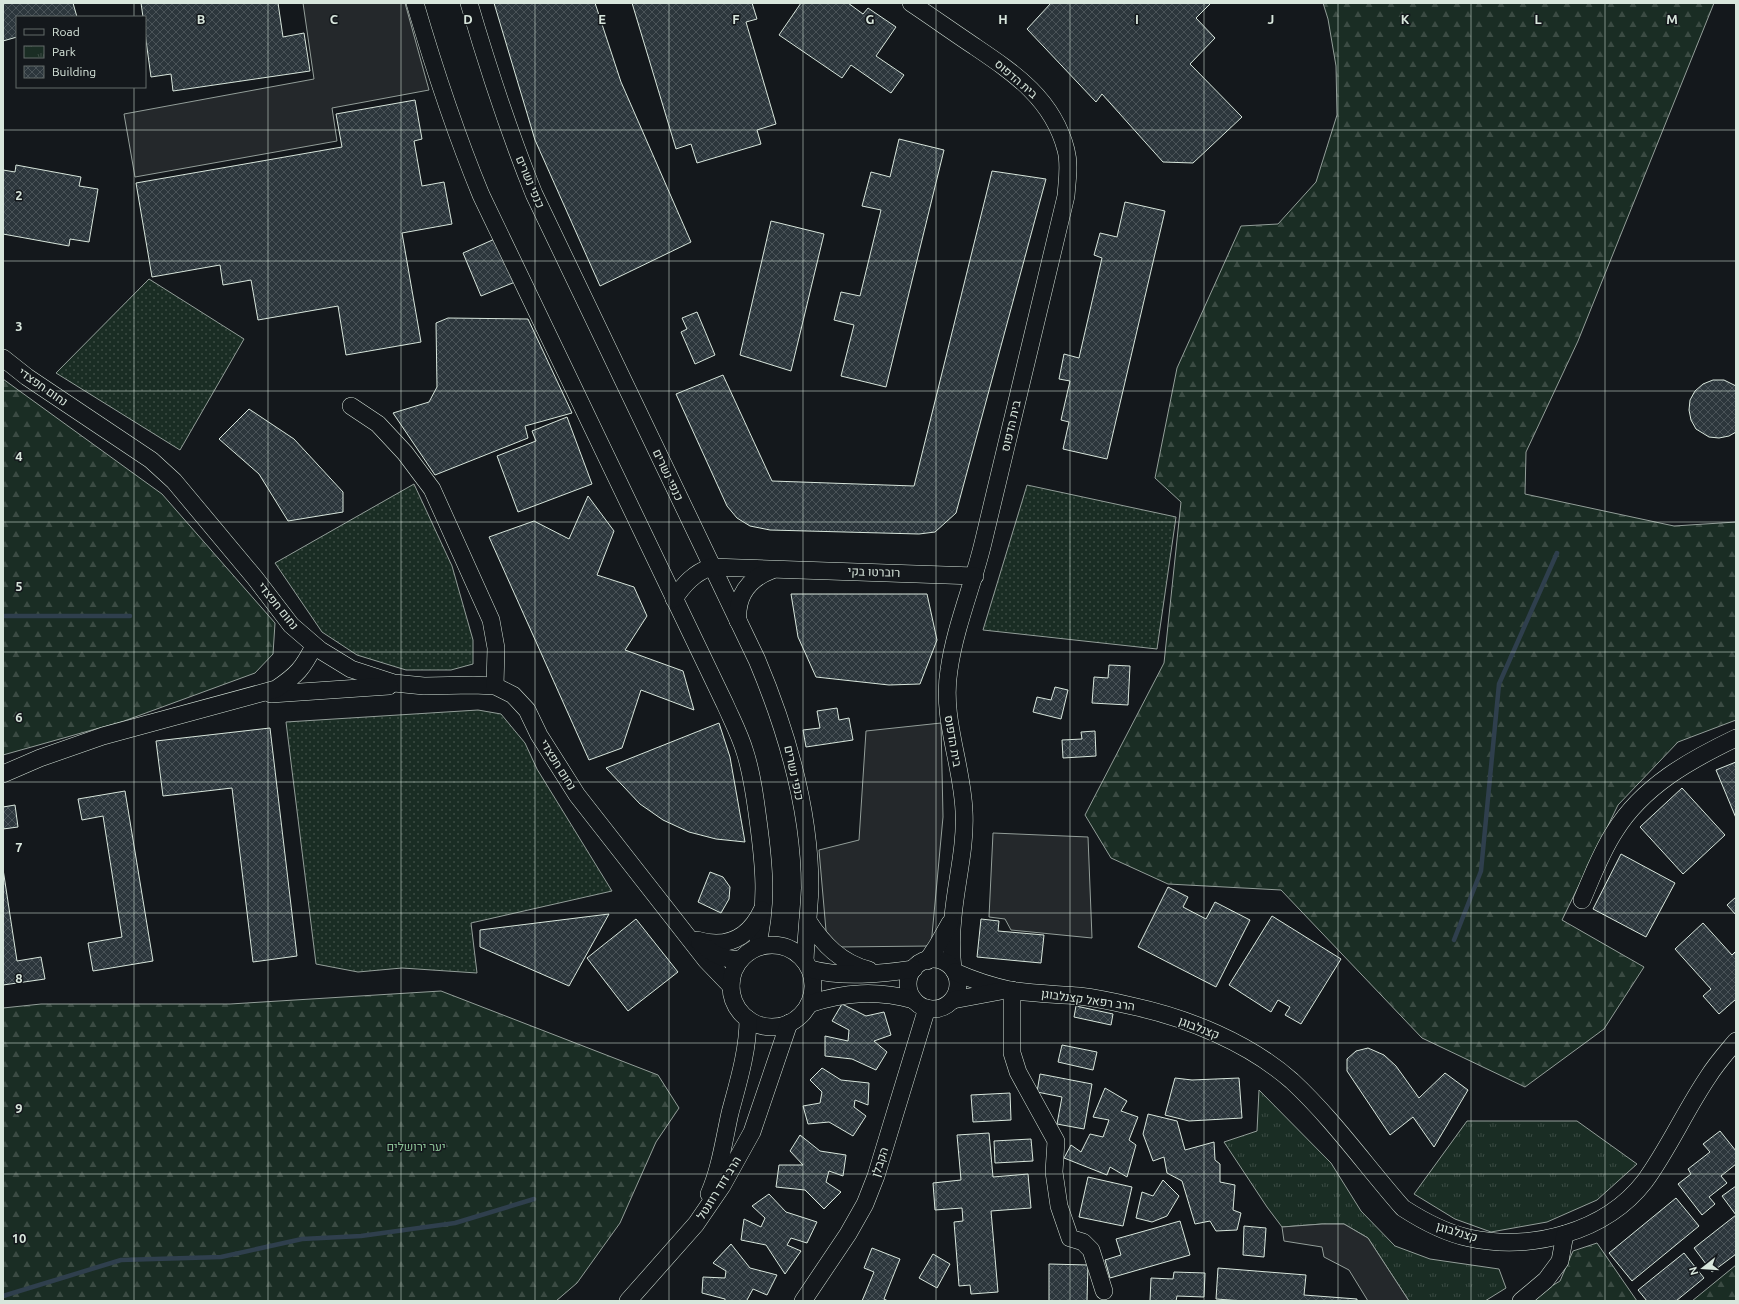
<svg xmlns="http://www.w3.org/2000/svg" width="1739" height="1304" viewBox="0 0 1739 1304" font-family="Ubuntu,Heebo,sans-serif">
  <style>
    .grass { fill: url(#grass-dots); stroke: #939e99 }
    .forest { fill: url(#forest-firs); stroke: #939e99 }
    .park { fill: url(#park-tufts); stroke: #939e99 }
    .parking { fill: #24282b; stroke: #939e99 }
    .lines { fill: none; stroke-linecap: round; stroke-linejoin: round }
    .stream { stroke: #2f3f4d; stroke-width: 4.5 }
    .building { fill: url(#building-cross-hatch); stroke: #d8e6dc }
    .minor-casing { stroke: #d8e6dc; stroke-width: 18 }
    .minor { stroke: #14181c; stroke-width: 17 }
    .grid { fill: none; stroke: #d8e6dc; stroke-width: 1; stroke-opacity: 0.55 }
    .labels { text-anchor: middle; stroke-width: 3; stroke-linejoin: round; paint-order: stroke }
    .street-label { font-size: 12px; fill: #d8e6dc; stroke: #14181c }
    .park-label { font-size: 12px; fill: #8ac095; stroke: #14181c }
    .grid-label { font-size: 13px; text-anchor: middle; font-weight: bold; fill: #d8e6dc; stroke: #14181c; stroke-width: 3; stroke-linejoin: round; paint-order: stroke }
  </style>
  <defs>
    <pattern id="grass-dots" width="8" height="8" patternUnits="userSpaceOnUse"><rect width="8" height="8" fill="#1a2d24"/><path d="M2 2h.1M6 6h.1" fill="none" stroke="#3b4b43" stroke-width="1.8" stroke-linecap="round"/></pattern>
    <pattern id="forest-firs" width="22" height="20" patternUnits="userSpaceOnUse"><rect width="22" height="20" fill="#1a2d24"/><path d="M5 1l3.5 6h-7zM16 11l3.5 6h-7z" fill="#3b4b43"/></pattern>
    <pattern id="park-tufts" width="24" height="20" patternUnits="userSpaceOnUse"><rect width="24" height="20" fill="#1a2d24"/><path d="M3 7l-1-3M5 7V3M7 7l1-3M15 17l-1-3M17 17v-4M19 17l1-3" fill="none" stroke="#3b4b43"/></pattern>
    <pattern id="building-cross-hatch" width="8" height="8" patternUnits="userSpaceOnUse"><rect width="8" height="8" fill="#2c363c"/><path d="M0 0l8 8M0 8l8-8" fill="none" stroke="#4a5358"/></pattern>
  </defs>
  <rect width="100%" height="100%" fill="#14181c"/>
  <g class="grass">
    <polygon points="149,279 244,339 180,450 56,373"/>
    <polygon points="414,484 452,566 473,640 473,664 451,670 406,670 357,655 322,632 275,563"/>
    <polygon points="1027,485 1176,517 1157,649 983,630"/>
    <polygon points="478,710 501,714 525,743 537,769 612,891 471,923 477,973 402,968 358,972 316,964 286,722"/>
  </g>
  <g class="forest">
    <polygon points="1323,3 1714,3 1578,341 1526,452 1525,494 1674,526 1736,522 1736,720 1678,742 1618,805 1562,920 1644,967 1604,1029 1525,1087 1422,1038 1281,890 1168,884 1111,858 1085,815 1164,663 1181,502 1155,478 1177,368 1241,226 1278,224 1316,182 1337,115 1336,66 1328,19"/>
    <polygon points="3,379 162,494 275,623 273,654 255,673 124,721 3,755"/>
    <polygon points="441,991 658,1075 679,1108 656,1142 620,1223 577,1283 556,1301 3,1301 3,1008 41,1004 230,1004"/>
    <polygon points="1597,1243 1637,1301 1527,1301 1560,1281 1573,1251"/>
    <polygon points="1736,1265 1736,1301 1692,1301"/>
  </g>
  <g class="park">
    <polygon points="1259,1090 1331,1163 1361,1211 1395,1246 1430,1259 1499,1269 1506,1288 1485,1301 1409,1301 1368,1238 1344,1224 1322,1224 1282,1227 1267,1207 1224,1142 1257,1131"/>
    <polygon points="1467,1121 1577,1121 1637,1164 1597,1200 1547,1222 1491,1232 1455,1219 1414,1194"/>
  </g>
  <g class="parking">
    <polygon points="303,3 405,3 429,90 332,108 337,141 135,177 124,114 314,79"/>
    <polygon points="941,723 943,817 931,946 836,947 827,942 819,850 859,840 866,731"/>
    <polygon points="993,833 1088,837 1092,938 1011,930 1005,919 989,917"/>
    <polygon points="1322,1224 1344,1224 1368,1238 1409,1301 1368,1301 1349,1270 1324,1257 1322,1247 1284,1241 1282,1227"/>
  </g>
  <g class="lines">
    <g class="stream">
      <polyline points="3,616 130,616"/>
      <polyline points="1454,940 1481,871 1499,684 1557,553"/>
      <polyline points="3,1296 121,1260 221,1257 302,1239 361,1236 455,1223 534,1199"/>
    </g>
  </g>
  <g class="building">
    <polygon points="3,3 73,3 77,17 17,17 17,37 3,41"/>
    <polygon points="141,3 278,3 283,37 304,33 310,71 173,91 171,74 151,77 145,33 145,17 143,17"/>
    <polygon points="494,3 595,3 621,82 691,242 600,286 535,140"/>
    <polygon points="632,3 752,3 757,19 746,22 776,124 757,130 761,144 697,163 691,144 676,149"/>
    <polygon points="801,3 848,3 863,14 868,8 896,27 876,56 904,75 891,93 851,65 842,78 779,35"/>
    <polygon points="1051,3 1211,3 1196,18 1215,38 1190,64 1242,117 1193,163 1163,162 1102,94 1096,102 1027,29"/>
    <polygon points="415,100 422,139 414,141 422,186 444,182 452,224 402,233 421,342 346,355 338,306 258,320 251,280 223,285 220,265 152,277 136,183 342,147 336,114"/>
    <polygon points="899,139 944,150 886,387 841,376 854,325 834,320 841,292 860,296 881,210 862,206 871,172 890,177"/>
    <polygon points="16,165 81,177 79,186 98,189 89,242 70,239 69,246 3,234 3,170 15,172"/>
    <polygon points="992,171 1046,179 956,513 935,532 919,534 770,530 750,526 737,518 727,506 676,394 723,375 772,481 914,486"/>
    <polygon points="1125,202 1165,211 1107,459 1063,449 1069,422 1061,420 1070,381 1059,379 1064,354 1079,358 1102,258 1094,255 1100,233 1117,237"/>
    <polygon points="771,221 824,234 791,371 740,355"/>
    <polygon points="497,238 515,282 481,296 463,253"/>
    <polygon points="697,312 715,355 695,364 681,332 687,329 682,318"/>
    <polygon points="448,318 528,319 572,413 525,426 528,438 435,475 393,413 429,402 437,387 436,323"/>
    <polygon points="1713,380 1724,380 1736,386 1736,432 1729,436 1719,438 1709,437 1696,429 1691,420 1689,410 1690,400 1695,391 1703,384"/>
    <polygon points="249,409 294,439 343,492 343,512 288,521 259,474 219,439"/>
    <polygon points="567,417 592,484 518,512 497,456 536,441 532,431"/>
    <polygon points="588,496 614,531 597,575 634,587 647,616 625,650 683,671 694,710 641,690 622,748 589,760 489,537 534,521 569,539"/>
    <polygon points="791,594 927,594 937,640 920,684 889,685 816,677 798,637"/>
    <polygon points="1109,665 1130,666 1128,705 1092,703 1094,677 1108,678"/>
    <polygon points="1055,687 1068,690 1061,719 1033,712 1037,697 1051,700"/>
    <polygon points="837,708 839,720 849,718 853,740 806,747 803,730 820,728 817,711"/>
    <polygon points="719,723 730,757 745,842 716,839 689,832 663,820 640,804 606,768"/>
    <polygon points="270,728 297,956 253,962 232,788 163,796 156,741"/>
    <polygon points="1095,731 1096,756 1063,758 1062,740 1082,739 1081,732"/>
    <polygon points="1736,762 1736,818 1716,770"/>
    <polygon points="1682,788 1725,835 1683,874 1640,827"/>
    <polygon points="125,791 153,961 93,971 88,943 122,937 103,816 82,820 78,799"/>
    <polygon points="15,805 18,827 3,829 3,807"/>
    <polygon points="1621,854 1675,883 1646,937 1593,909"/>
    <polygon points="3,869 17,961 41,957 45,979 3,985"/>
    <polygon points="710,872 723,877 730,887 729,899 721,913 698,902"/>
    <polygon points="1168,887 1188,897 1183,907 1206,919 1215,902 1250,920 1216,987 1138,947"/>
    <polygon points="1736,897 1736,915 1727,905"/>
    <polygon points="609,914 569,986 480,947 480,930"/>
    <polygon points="1272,916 1341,959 1301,1024 1285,1015 1290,1007 1278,1000 1271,1012 1229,985"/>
    <polygon points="636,919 678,972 628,1011 587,958"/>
    <polygon points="981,919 999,921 998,931 1044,935 1041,963 977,957"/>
    <polygon points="1703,923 1732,955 1736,951 1736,999 1719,1014 1703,996 1711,989 1675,949"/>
    <polygon points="842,1004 866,1016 884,1012 891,1035 874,1041 887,1052 876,1070 852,1059 825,1056 825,1036 848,1041 849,1030 832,1021"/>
    <polygon points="1076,1006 1113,1014 1111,1025 1074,1017"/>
    <polygon points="1062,1045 1097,1052 1093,1070 1058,1062"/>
    <polygon points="1368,1048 1384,1055 1396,1066 1419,1098 1445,1073 1468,1090 1434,1147 1413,1117 1390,1135 1347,1071 1347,1059 1356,1051"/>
    <polygon points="822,1068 841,1080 869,1083 868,1105 855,1100 854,1107 866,1116 853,1136 829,1122 808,1124 803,1106 820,1103 822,1092 810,1080"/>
    <polygon points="1040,1074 1092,1084 1084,1129 1057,1124 1062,1097 1037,1092"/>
    <polygon points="1175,1078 1192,1080 1239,1078 1242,1118 1189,1121 1165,1115"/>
    <polygon points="1105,1088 1127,1101 1121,1111 1138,1117 1129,1140 1136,1145 1127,1177 1110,1167 1107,1175 1064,1158 1071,1145 1081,1152 1090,1134 1103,1137 1109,1120 1093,1117"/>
    <polygon points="1010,1093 1011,1120 973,1122 971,1095"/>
    <polygon points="1148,1114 1177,1121 1185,1150 1214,1142 1215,1160 1220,1164 1220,1182 1235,1185 1233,1210 1241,1213 1237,1230 1216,1231 1210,1221 1195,1224 1182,1181 1167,1173 1164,1157 1153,1161 1143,1134"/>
    <polygon points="1720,1131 1736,1151 1736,1164 1721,1176 1727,1183 1709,1197 1715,1204 1702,1215 1678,1184 1691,1174 1688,1169 1710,1152 1703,1144"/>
    <polygon points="989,1133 993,1177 1028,1174 1031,1208 991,1211 998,1292 971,1294 970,1285 959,1286 954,1222 963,1221 962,1208 935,1210 933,1183 961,1180 957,1135"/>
    <polygon points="800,1135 820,1151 846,1155 843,1176 829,1171 826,1182 841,1192 824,1209 805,1190 776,1187 779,1165 803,1165 790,1151"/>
    <polygon points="1031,1139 1033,1161 995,1163 994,1141"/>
    <polygon points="1088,1177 1132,1187 1123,1226 1079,1217"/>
    <polygon points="1163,1180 1179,1196 1167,1216 1152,1222 1136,1218 1142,1192 1153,1196"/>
    <polygon points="1736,1186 1736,1215 1722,1196"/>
    <polygon points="769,1194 786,1212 817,1222 807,1243 791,1238 787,1245 801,1251 785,1274 766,1245 741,1240 744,1219 761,1227 765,1218 752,1206"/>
    <polygon points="1676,1198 1699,1226 1632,1281 1609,1253"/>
    <polygon points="1736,1215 1736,1254 1712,1272 1694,1248"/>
    <polygon points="1180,1221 1190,1255 1110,1278 1105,1260 1121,1255 1116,1239"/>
    <polygon points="1244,1226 1266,1228 1264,1257 1243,1255"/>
    <polygon points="731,1244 750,1268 777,1275 767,1295 753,1289 747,1300 748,1301 725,1301 725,1299 702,1293 703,1277 725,1278 726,1271 713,1263"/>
    <polygon points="872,1248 900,1259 884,1299 888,1301 862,1301 874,1272 864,1268"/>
    <polygon points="1684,1253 1704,1278 1676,1301 1647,1301 1638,1290"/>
    <polygon points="933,1254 950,1264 937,1288 919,1278"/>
    <polygon points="1049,1264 1088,1265 1087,1301 1049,1301"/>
    <polygon points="1218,1268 1306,1275 1304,1295 1357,1299 1357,1301 1244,1301 1216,1299"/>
    <polygon points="1174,1272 1205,1273 1204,1297 1177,1296 1176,1301 1150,1301 1151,1278 1173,1279"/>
  </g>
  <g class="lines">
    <g class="minor-casing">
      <g id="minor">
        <path d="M415,3C434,68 455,132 481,195L725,704C732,720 740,735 745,752C752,774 755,797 758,820C764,864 768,903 757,947"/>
        <path d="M469,3C488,68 509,132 534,194L757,660C786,729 810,811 810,888C809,912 806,936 805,961"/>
        <path d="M911,3C932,17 953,32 974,46C1014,73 1053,99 1066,150C1070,165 1067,181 1066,196C1038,311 1011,427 983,543C973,585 955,627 949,670C941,718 962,763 964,811C966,847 956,882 953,917C951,935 951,952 953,969"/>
        <polyline points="3,358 27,377 151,460 174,481 255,578 291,625 320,650 351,669 394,683 424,686 473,685 495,686 513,695 527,710 539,735 577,795 706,960 731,986"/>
        <polyline points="351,406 378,424 405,453 432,489 491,620 496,648 495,686"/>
        <path d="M674,599C684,584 694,573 711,567L975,576"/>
        <path d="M738,621C736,596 748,579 772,570"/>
        <polyline points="271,694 389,686"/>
        <path d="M3,774L40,758L103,736L276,689C297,675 303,668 314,646"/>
        <path d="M1582,900C1592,877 1601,852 1615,831C1643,786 1690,760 1736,738"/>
        <path d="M808,921C823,944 841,963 869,970"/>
        <path d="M697,940C727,949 749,938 762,910"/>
        <path d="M700,943C712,953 724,961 740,959"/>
        <circle cx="772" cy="986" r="41"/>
        <circle cx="933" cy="984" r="25"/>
        <polyline points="927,961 937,946 950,923"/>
        <path d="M810,969C843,978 880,974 914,969"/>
        <path d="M955,972C973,980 991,986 1010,990C1032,994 1056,994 1079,996C1096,998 1115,1002 1132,1006C1188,1018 1249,1043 1292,1081C1333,1119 1366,1166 1403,1208C1423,1221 1446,1233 1469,1238C1531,1251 1605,1233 1645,1181C1669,1148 1685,1111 1708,1077C1716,1064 1726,1053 1736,1041"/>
        <polyline points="1012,990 1012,1053 1018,1072 1056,1141 1054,1172 1059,1206 1070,1238 1083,1242 1091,1250 1104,1291"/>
        <polyline points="953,1000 1001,991"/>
        <path d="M809,1004C845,992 877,990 914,1000"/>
        <path d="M709,1194C720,1169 724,1140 730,1113C738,1083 748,1051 748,1019"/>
        <polyline points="628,1301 696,1224 722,1186 752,1132 789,1023"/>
        <polyline points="803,1301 848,1234 865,1204 876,1176 927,1008"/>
        <polyline points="1521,1301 1546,1280 1560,1261 1565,1234"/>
      </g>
    </g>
    <use href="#minor" class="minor"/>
  </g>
  <path class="grid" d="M134,3V17M268,3V1301M401,3V1301M535,3V1301M669,3V1301M803,3V1301M936,3V1301M1070,3V1301M1204,3V1301M1338,3V1301M1471,3V1301M1605,3V1301M134,87V1301M3,130H1736M3,261H1736M3,391H1736M3,522H1736M3,652H1736M3,782H1736M3,913H1736M3,1043H1736M3,1174H1736"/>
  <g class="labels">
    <g class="street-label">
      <text transform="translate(1016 79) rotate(41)" y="4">בית הדפוס</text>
      <text transform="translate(530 182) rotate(67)" y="4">כנפי נשרים</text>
      <text transform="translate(43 387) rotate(35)" y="4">נחום חפצדי</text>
      <text transform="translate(1011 426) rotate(-77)" y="4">בית הדפוס</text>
      <text transform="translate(668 475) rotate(65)" y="4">כנפי נשרים</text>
      <text transform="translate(874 572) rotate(2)" y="4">רוברטו בקי</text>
      <text transform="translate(278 606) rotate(51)" y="4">נחום חפצדי</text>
      <text transform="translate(953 741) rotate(80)" y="4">בית הדפוס</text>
      <text transform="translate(558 765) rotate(58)" y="4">נחום חפצדי</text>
      <text transform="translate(794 773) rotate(78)" y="4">כנפי נשרים</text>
      <text transform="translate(1088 1000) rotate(8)" y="4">הרב רפאל קצנלבוגן</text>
      <text transform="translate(1199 1028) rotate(21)" y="4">קצנלבוגן</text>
      <text transform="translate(880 1162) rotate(-72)" y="4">הקבלן</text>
      <text transform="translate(719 1188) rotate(-58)" y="4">הרב דוד רוזנטל</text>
      <text transform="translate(1457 1232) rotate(17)" y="4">קצנלבוגן</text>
    </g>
    <g class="park-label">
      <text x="416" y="1151">יער ירושלים</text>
    </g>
  </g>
  <g class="grid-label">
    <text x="201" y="24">B</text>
    <text x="334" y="24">C</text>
    <text x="468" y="24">D</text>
    <text x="602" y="24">E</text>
    <text x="736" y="24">F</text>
    <text x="870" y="24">G</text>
    <text x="1003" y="24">H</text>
    <text x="1137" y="24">I</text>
    <text x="1271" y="24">J</text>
    <text x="1405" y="24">K</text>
    <text x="1538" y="24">L</text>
    <text x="1672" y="24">M</text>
    <text x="19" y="200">2</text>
    <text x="19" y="331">3</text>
    <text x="19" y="461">4</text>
    <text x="19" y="591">5</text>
    <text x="19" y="722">6</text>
    <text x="19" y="852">7</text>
    <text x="19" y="983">8</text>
    <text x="19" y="1113">9</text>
    <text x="19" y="1243">10</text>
  </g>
  <rect width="1739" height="1304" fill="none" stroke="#d8e6dc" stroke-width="8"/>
  <rect x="16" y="16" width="130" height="72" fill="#14181c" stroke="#626a69"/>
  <rect x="24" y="29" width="20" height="6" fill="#14181c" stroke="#626a69"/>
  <text x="52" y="36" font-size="12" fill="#d8e6dc">Road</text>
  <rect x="24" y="46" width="20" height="12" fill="url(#park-tufts)" stroke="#626a69"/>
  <text x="52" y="56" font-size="12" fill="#d8e6dc">Park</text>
  <rect x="24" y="66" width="20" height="12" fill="url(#building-cross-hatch)" stroke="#626a69"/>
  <text x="52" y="76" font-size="12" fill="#d8e6dc">Building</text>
  <g transform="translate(1703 1268) rotate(253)" stroke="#14181c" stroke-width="3" paint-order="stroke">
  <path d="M0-3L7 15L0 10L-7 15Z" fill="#d8e6dc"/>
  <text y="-6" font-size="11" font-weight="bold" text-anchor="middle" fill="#d8e6dc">N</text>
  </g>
</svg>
